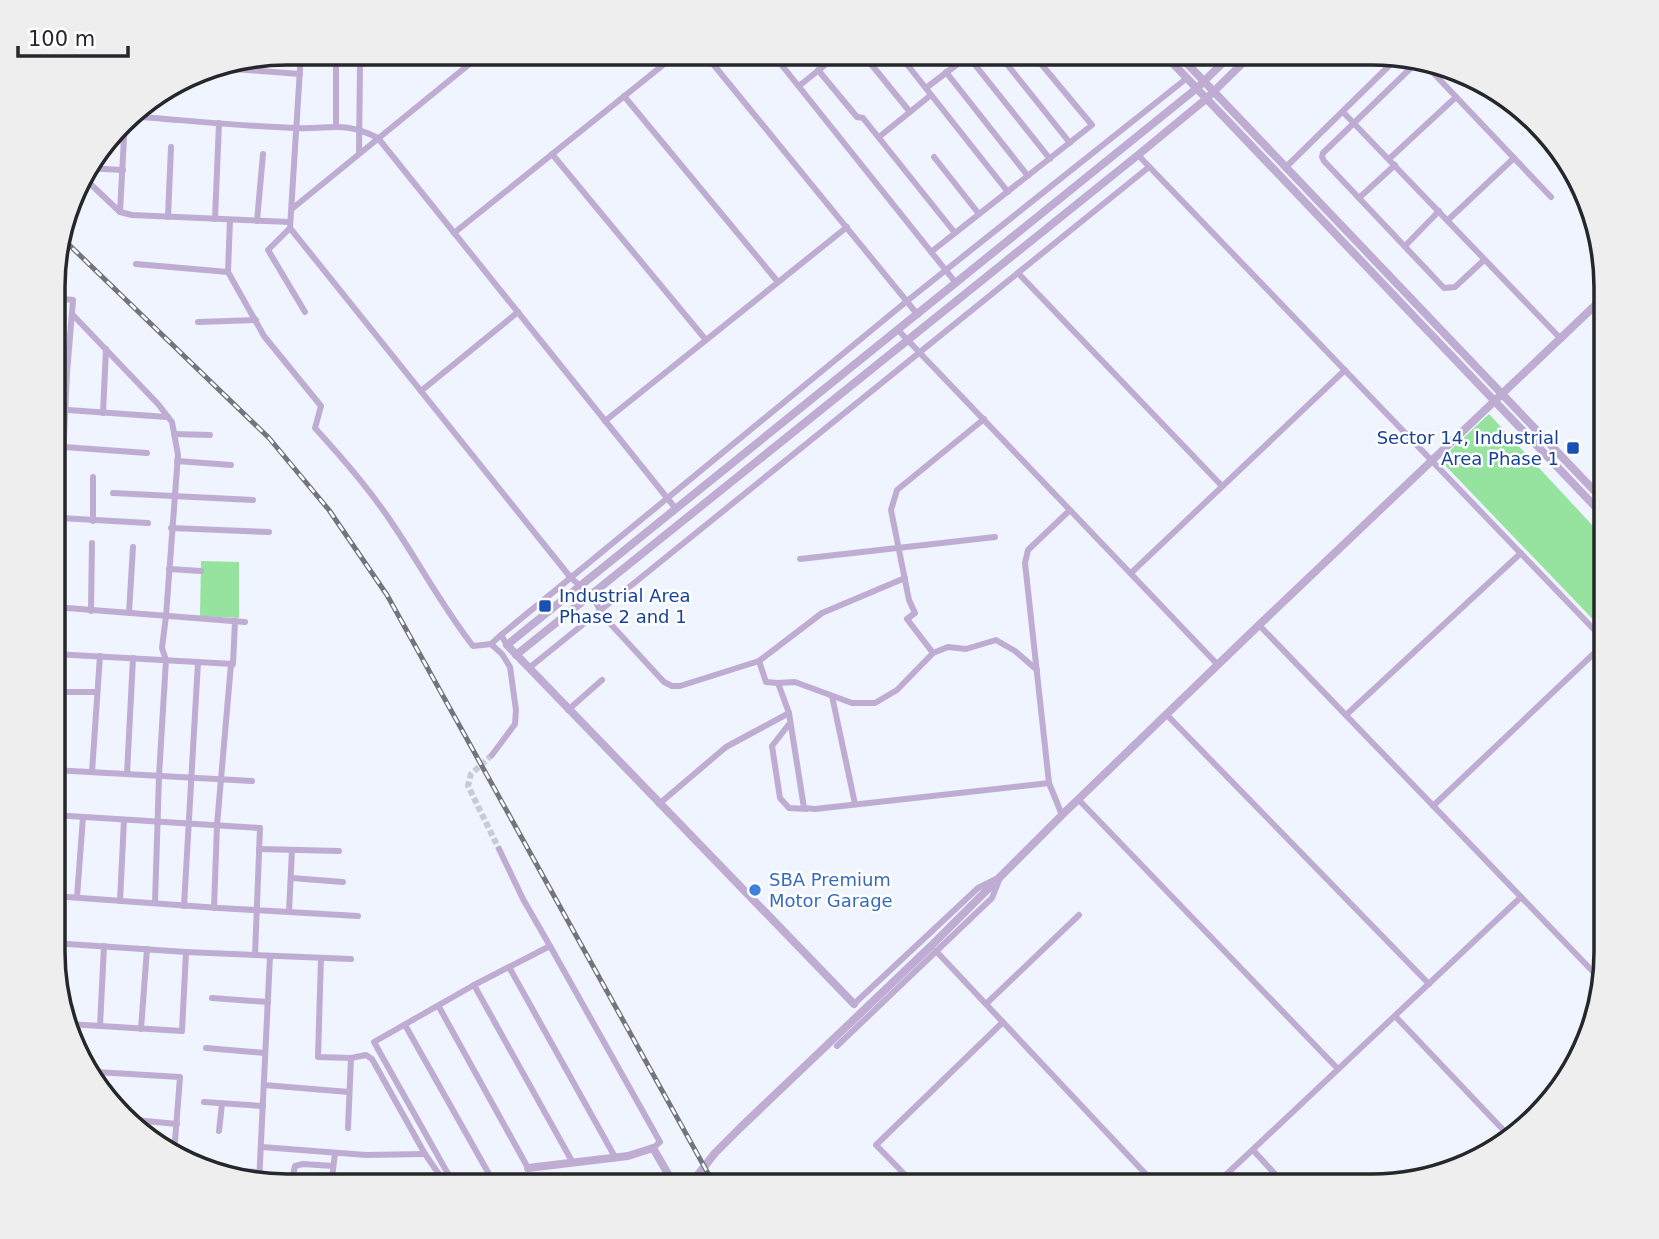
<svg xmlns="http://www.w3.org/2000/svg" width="1659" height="1239" viewBox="0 0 1659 1239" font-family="'DejaVu Sans',sans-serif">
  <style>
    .green { fill: #95e39f }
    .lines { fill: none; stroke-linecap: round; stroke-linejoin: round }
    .minor-tunnel { stroke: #c7cbd4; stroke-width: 6; stroke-dasharray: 6 3; stroke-linecap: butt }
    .minor { stroke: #bfacd3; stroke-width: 6 }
    .tertiary { stroke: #bfacd3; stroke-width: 8 }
    .rail-casing { stroke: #72757b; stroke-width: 5 }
    .rail { stroke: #fff; stroke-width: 2.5; stroke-dasharray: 8; stroke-linecap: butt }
    .transit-dot { fill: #1a4fb4; stroke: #fff; stroke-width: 2.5 }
    .shop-dot { fill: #3f7fe0; stroke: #fff; stroke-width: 2.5 }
    .labels { text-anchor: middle; stroke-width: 5; stroke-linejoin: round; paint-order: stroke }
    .transit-label { font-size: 18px; fill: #164399; stroke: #fff; text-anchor: end }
    .shop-label { font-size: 18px; fill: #366cbe; stroke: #fff; text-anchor: start }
    .rim { fill: none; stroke: #25272a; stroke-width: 3.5 }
  </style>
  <rect width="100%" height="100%" fill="#eff4fe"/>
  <g class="green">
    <polygon points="1489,414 1606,540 1606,633 1440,460"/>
    <polygon points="201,561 239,562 239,618 200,616"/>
  </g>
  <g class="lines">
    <polyline class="minor-tunnel" points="492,755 471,774 468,786 499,849"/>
    <g class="minor">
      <polyline points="301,53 290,228 571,578 591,595 605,618 664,682 672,686 680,686 759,661 766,682 778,683 789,713 804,808 815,809 1049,783 1025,563 1028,550 1070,510"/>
      <polyline points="336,53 336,126"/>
      <polyline points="351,53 360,64 359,153"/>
      <polyline points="704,53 918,315"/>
      <polyline points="772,53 956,283"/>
      <polyline points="862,53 910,112"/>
      <polyline points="898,53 1008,192"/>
      <polyline points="998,53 1070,143"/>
      <polyline points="968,56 1050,159"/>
      <polyline points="208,67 300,74"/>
      <polyline points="818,70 857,117 863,118 955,233"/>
      <polyline points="946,72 1028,176"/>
      <polyline points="799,86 840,53"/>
      <polyline points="926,88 972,53"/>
      <polyline points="624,96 778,282"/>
      <polyline points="1343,112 1561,339"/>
      <path d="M128,116C183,120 239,126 294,128C330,130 343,120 378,138L676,509"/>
      <polyline points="879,137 931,95"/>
      <polyline points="552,154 706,340"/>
      <polyline points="1138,155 1606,642"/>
      <polyline points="934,157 979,214"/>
      <polyline points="1389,159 1456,97"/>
      <polyline points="85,168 123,170"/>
      <polyline points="1285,168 1399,56"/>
      <polyline points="82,176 120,212 132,215 290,222"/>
      <polyline points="1359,198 1395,165"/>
      <polyline points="293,208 483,53"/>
      <polyline points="120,212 125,119"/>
      <polyline points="168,217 171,147"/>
      <polyline points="215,219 219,123"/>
      <path d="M230,220L228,272L264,336L321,406L315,428C344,460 372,492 396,529C422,568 444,609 473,646L491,644L501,635"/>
      <polyline points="1448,220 1514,158"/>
      <polyline points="257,221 263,154"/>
      <polyline points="290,228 268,250 305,312"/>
      <polyline points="454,233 678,53"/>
      <polyline points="1405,246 1439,211"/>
      <polyline points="931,252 1092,125 1032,53"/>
      <polyline points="1484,260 1455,287 1444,288 1324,161 1322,157 1323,153 1417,62 1422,61 1551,197"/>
      <polyline points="136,264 228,272"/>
      <polyline points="55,267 56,267"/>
      <polyline points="1018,273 1222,486"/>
      <polyline points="54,298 73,300 67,373 56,608"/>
      <polyline points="72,314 158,404 172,422 178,455 166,616 162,648 166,660 159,776 155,903"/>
      <polyline points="198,322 256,320"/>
      <polyline points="898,330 1218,665"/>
      <polyline points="421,391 518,312"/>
      <polyline points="54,409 167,417"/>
      <polyline points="103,413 106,349"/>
      <polyline points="984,419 897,490 891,510 909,600 915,613 907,619 933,653 948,647 966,649 996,640 1015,651 1037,670"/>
      <polyline points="605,421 847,227"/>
      <polyline points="174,434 210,435"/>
      <polyline points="64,447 147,453"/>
      <polyline points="177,461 231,465"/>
      <polyline points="93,477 93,521"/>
      <polyline points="113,493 253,500"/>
      <polyline points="60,518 148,523"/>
      <polyline points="171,528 269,532"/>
      <polyline points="800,559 995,537"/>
      <polyline points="169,569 201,571"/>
      <polyline points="1131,573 1345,370"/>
      <polyline points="54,607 245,622"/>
      <polyline points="91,611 92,543"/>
      <polyline points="129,613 133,547"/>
      <polyline points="1259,625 1603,982"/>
      <polyline points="491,644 502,654 510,667 516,710 515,724 492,755"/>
      <polyline points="507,645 501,635 907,301 1187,78"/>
      <polyline points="54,654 233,664 235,621"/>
      <polyline points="759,661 822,613 905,578"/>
      <polyline points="529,668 1149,167"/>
      <polyline points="778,683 795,682 852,703 875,703 897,690 933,653"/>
      <polyline points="54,692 97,692"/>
      <polyline points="832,696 855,804"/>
      <polyline points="568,710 602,680"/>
      <polyline points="1166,714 1429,984"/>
      <polyline points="1346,715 1521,553"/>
      <polyline points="790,723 772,746 780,798 789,808 806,809"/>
      <polyline points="54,725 61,725 58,770"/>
      <polyline points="53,770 252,781"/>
      <polyline points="92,772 100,656"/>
      <polyline points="127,774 133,658"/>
      <polyline points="1049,783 1062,815"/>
      <polyline points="1078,799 1338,1069"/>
      <polyline points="659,804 726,747 789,713"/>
      <polyline points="1433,806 1606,642"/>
      <polyline points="53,815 260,828 255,955"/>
      <polyline points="259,849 339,851"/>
      <polyline points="499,849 523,899 550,946"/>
      <polyline points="292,878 343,882"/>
      <polyline points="53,896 219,908 358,916"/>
      <polyline points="77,897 83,817"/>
      <polyline points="120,901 124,820"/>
      <polyline points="184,906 198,662"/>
      <polyline points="214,908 217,825 231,664"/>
      <polyline points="289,912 292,850"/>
      <polyline points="53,943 186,952 182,1031 68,1024"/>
      <polyline points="936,951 1157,1186"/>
      <polyline points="186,952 351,959"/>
      <polyline points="321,958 318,1057 351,1058 366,1055 372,1059 425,1154 445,1183"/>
      <polyline points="509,967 550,946 660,1142 653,1148"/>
      <polyline points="474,985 509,967 615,1157"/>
      <polyline points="60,992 62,943"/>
      <polyline points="212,998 268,1002"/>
      <polyline points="854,1004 978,888 996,879"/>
      <polyline points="986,1004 1079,915"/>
      <polyline points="439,1007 528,1168"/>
      <polyline points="1395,1016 1509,1136"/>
      <polyline points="405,1025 489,1174"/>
      <polyline points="100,1026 104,946"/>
      <polyline points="141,1029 147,949"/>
      <polyline points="837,1046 992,898 1000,878"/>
      <polyline points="206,1048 265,1053"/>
      <polyline points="96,1081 96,1072 180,1077 174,1154"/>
      <polyline points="264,1085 349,1092"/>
      <polyline points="204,1102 263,1106"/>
      <polyline points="125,1119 177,1124"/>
      <polyline points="348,1128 351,1058"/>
      <polyline points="219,1131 222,1104"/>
      <polyline points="262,1147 366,1155 425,1154"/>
      <polyline points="1253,1150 1286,1186"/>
      <polyline points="201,1170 260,1172"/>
      <polyline points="259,1178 292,1180"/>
      <polyline points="452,1181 374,1042 474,985 573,1163"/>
      <polyline points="259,1183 270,956"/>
      <polyline points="295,1186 292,1180 295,1166 303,1164 333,1166"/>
      <polyline points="331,1186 335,1153"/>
      <polyline points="916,1186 876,1145 1003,1022"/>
      <polyline points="1214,1186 1521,897"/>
    </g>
    <g class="tertiary">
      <polyline points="1163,53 1606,518"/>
      <polyline points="1177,53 1606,503"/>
      <polyline points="516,655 1138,155 1206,99 1253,53"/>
      <polyline points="854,1004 507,645 1197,88 1233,53"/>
      <polyline points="528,1168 628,1156 653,1148 675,1186"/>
      <polyline points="431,1186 452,1181"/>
      <polyline points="689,1186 715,1153 740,1128 931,946 1062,815 1259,625 1606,295"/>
    </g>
    <g class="rail-casing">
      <polyline id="rail" points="61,237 269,438 329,510 387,595 715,1186"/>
    </g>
    <use href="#rail" class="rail"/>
  </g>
  <g class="transit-dot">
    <rect x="1566" y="441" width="14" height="14" rx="3.5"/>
    <rect x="538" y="599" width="14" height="14" rx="3.5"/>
  </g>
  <circle class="shop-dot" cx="755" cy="890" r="7"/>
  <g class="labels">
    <g class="transit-label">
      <text x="1559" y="444">Sector 14, Industrial<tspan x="1559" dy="21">Area Phase 1</tspan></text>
      <text x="559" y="602" text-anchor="start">Industrial Area<tspan x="559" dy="21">Phase 2 and 1</tspan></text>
    </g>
    <g class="shop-label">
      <text x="769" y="886">SBA Premium<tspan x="769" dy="21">Motor Garage</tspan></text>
    </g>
  </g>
  <path d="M0 0H1659V1239H0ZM287 65H1372A222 222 0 0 1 1594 287V952A222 222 0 0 1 1372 1174H287A222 222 0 0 1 65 952V287A222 222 0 0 1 287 65Z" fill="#eee" fill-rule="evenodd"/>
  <path class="rim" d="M287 65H1372A222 222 0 0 1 1594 287V952A222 222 0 0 1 1372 1174H287A222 222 0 0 1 65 952V287A222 222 0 0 1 287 65Z"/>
  <path d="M18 46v10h110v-10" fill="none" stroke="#25272a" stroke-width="3.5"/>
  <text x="28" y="46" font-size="21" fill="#25272a" stroke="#ffffff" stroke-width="5" paint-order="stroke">100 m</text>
</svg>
